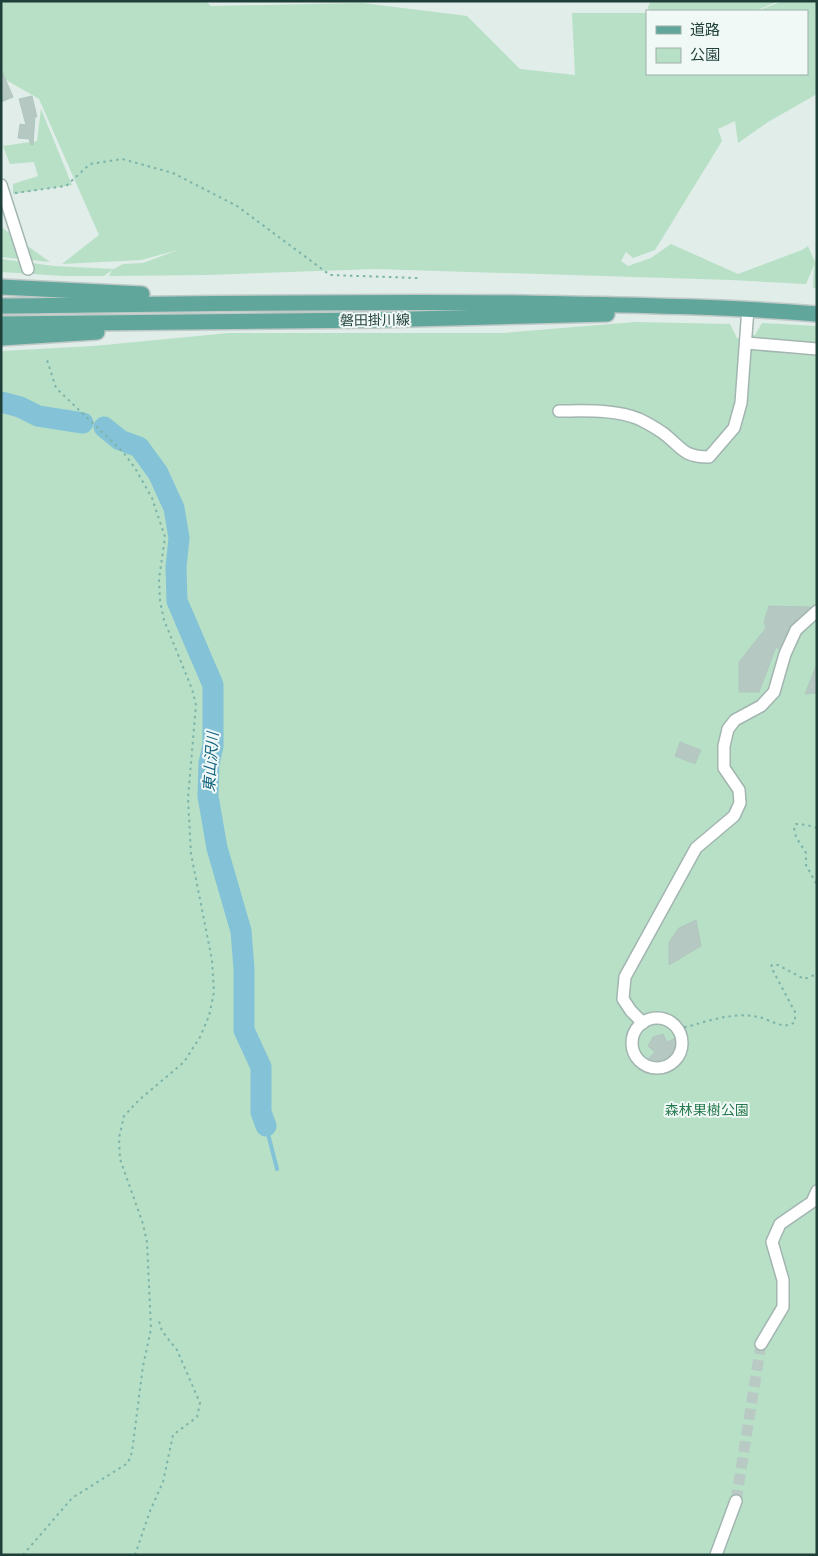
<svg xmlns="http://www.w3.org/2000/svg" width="818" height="1556" viewBox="0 0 818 1556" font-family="'Roboto Condensed','Noto Sans JP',sans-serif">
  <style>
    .green { fill: #b7e0c6 }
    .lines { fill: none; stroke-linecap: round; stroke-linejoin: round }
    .stream { stroke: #83c2d7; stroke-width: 4 }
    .river { stroke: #83c2d7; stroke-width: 21 }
    .building { fill: #b5c8c2; stroke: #b2c7c0 }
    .minor-tunnel { stroke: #b9cac5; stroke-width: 11; stroke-dasharray: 11 5.5; stroke-linecap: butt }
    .minor-casing { stroke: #a2b5b0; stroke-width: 14 }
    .major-casing { stroke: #c0c9c8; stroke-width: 18 }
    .path { stroke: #7db3a8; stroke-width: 2; stroke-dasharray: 2.5 4; stroke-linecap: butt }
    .minor { stroke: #fff; stroke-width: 11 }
    .major { stroke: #60a69b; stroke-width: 15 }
    .labels { text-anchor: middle; stroke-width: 4; stroke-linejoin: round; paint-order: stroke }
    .street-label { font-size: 14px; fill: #1f3f39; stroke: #f1f9f6 }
    .park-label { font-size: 14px; fill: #25794e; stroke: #f1f9f6 }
    .water-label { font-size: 15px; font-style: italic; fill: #136480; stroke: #f1f9f6 }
  </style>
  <rect width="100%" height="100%" fill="#e0ede8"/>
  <g class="green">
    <polygon points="1,1 206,1 211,6 362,3 467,16 520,69 575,75 572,13 647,13 647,74 807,74 807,11 758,11 782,1 817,1 817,94 768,122 738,143 735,121 718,129 722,141 655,250 633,258 626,252 621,261 628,266 651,258 671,244 738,274 802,250 808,246 815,262 817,245 817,288 813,288 814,265 806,284 731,280 375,269 207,275 109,276 112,270 104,276 64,276 1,272 1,259 54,266 114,269 123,264 143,263 178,250 141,260 62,264 99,235 39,99 1,77"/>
    <polygon points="651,1 778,1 756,11 649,11 648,7"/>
    <polygon points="41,109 72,185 13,194 13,184 38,176 34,162 10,164 3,146 37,141"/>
    <polygon points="1,227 50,262 1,257"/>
    <polygon points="635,322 730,324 737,338 746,340 746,336 755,335 762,323 817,326 817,353 778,347 778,353 817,356 817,1555 1,1555 1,351 94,346 229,333 503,333"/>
  </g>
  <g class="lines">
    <polyline class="stream" points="266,1126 277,1169"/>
    <g class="river">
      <polyline points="1,402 20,407 38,416 83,423"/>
      <polyline points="104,427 120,440 139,447 158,473 174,508 179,538 176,567 177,601 213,685 213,746 209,763 208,796 217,848 241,931 244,969 244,1030 261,1067 261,1112 266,1126"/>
    </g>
  </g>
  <g class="building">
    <polygon points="1,69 13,97 1,102"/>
    <polygon points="32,96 37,117 35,117 33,145 31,145 29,139 18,138 20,124 26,125 19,99"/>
    <polygon points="769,606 810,607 791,625 779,649 776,647 759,692 739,692 739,662 766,628 764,622"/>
    <polygon points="816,666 817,693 805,694"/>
    <polygon points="680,742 701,750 695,764 675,756"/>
    <polygon points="696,920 701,946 669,965 669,942 679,928"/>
    <polygon points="663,1034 667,1042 678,1037 680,1046 675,1056 666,1064 655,1065 646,1061 655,1052 648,1046 653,1037"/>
  </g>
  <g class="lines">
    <polyline class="minor-tunnel" points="736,1501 761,1344"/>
    <g class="minor-casing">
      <g id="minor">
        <polyline points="1,185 28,269"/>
        <polyline points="746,343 817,349"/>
        <path d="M559,411C585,411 615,409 639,419C647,423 656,428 663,433C682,447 682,457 709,457L734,428L741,403L748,308"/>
        <circle cx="657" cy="1043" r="25"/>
        <polyline points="643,1023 631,1011 623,999 625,977 696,848 734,816 740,803 739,790 724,768 724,746 728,729 735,720 761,706 774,692 785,654 796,630 817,611"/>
        <polyline points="761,1344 783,1307 783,1280 772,1242 780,1224 812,1202 817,1191"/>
        <polyline points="716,1555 736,1501"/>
      </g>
    </g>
    <g class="major-casing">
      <g id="major">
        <polyline points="1,287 142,294"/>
        <path d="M1,306C176,304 351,301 526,303C623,305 720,306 817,314"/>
        <polyline points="1,324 375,320 607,314"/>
        <polyline points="1,338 97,332"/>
      </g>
    </g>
    <g class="path">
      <polyline points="15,193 66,186 90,164 122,159 173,173 237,206 330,275 418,278"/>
      <polyline points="817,828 807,825 796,824 794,828 796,837 806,853 806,865 817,885"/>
      <path d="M678,1029C704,1023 731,1011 758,1017C770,1019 783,1031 795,1022V1012L771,967L772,965H778L804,979L817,974"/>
      <polyline points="23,1555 72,1498 128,1463 132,1452 143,1366 151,1329 147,1242 143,1224 120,1159 119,1138 124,1116 139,1100 184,1062 200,1037 209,1016 214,992 212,960 191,854 188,798 196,705 192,689 164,620 160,601 159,579 165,537 152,498 135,468 123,452 56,388 47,360"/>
      <polyline points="135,1555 150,1511 163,1482 173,1435 197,1417 200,1403 177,1350 162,1331 158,1318"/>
    </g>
    <use href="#minor" class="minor"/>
    <use href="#major" class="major"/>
  </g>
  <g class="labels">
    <g class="street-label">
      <text transform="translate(375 320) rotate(-1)" y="5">磐田掛川線</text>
    </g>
    <g class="park-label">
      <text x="707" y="1115">森林果樹公園</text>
    </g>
    <g class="water-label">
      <text transform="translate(211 762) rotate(-86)" y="5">東山沢川</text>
    </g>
  </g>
  <rect width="818" height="1556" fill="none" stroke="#1f3f39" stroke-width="5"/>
  <rect x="646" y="10" width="162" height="65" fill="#f1f9f6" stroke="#9dafaa"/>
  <rect x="656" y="26" width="25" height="8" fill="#60a69b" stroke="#9dafaa"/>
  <text x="690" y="35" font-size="15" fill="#1f3f39">道路</text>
  <rect x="656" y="48" width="25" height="15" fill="#b7e0c6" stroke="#9dafaa"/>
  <text x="690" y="60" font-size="15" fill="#1f3f39">公園</text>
</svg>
